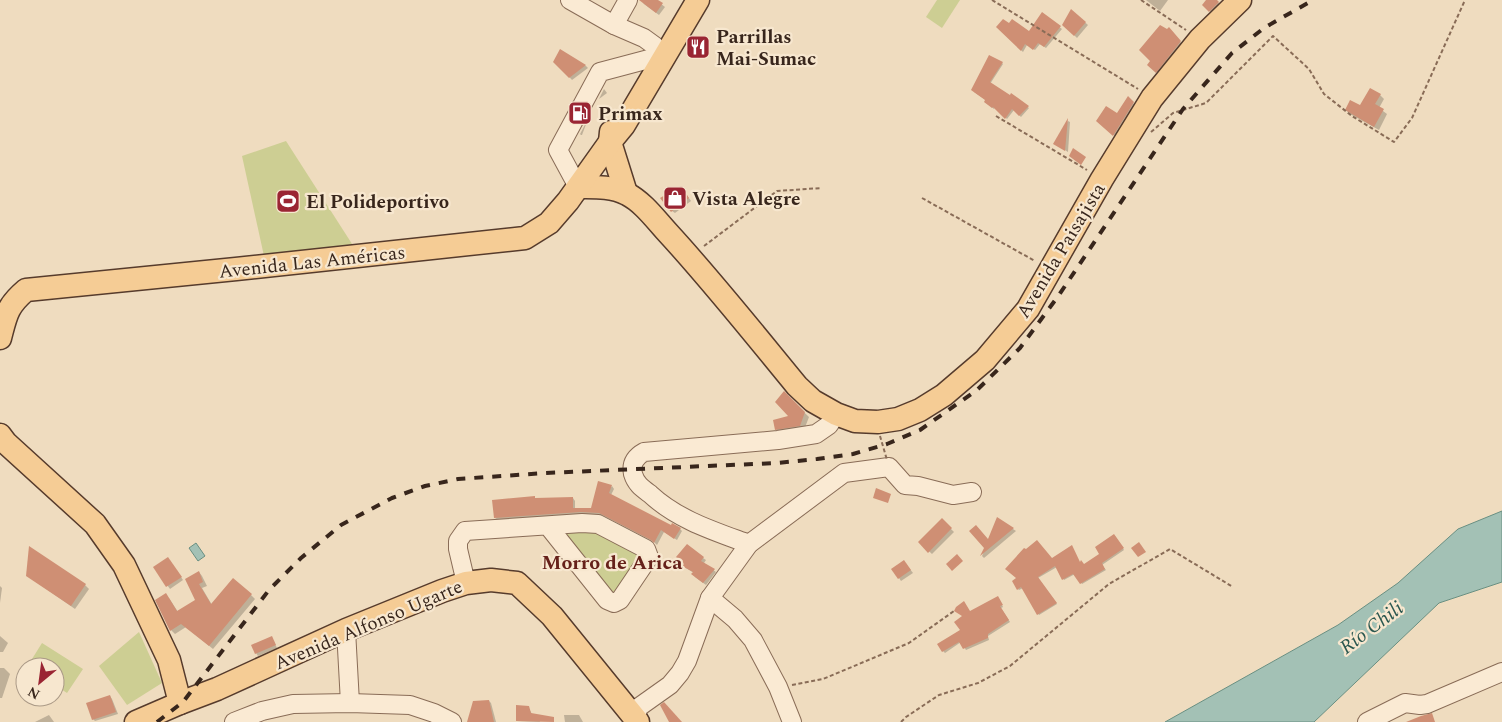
<svg xmlns="http://www.w3.org/2000/svg" width="1502" height="722" viewBox="0 0 1502 722" font-family="Spectral,serif">
  <style>
    .green { fill: #cdce93 }
    .water { fill: #a3c1b5; stroke: #698f82 }
    .shadow { fill: #0003 }
    .building { fill: #cf8f74 }
    .lines { fill: none; stroke-linecap: round; stroke-linejoin: round }
    .minor-casing { stroke: #896c57; stroke-width: 20 }
    .major-casing { stroke: #563b2c; stroke-width: 25 }
    .path { stroke: #896c57; stroke-width: 2; stroke-dasharray: 4 2.5; stroke-linecap: butt }
    .minor { stroke: #faead3; stroke-width: 18 }
    .major { stroke: #f5cc95; stroke-width: 22 }
    .rail { stroke: #38261c; stroke-width: 4; stroke-dasharray: 9 9; stroke-linecap: butt }
    .path-bridge { stroke: #896c57; stroke-width: 2; stroke-dasharray: 4 2.5; stroke-linecap: butt }
    .labels { text-anchor: middle; stroke-width: 4.5; stroke-linejoin: round; paint-order: stroke }
    .poi-label { font-size: 19px; font-weight: bold; fill: #38261c; stroke: #f7e7cf; text-anchor: start }
    .street-label { font-size: 19px; fill: #38261c; stroke: #f7e7cf }
    .neighbourhood-label { font-size: 20px; font-weight: bold; fill: #66211a; stroke: #f7e7cf }
    .water-label { font-size: 20px; font-style: italic; fill: #2b5850; stroke: #f7e7cf }
  </style>
  <rect width="100%" height="100%" fill="#efdcbf"/>
  <g class="green">
    <polygon points="937,0 960,0 942,28 926,17"/>
    <polygon points="286,141 354,247 264,256 242,156"/>
    <polygon points="594,528 634,550 640,561 615,592 608,591 559,533"/>
    <polygon points="139,632 162,683 127,705 99,666"/>
    <polygon points="42,643 83,669 67,693 55,685 55,667 27,667"/>
  </g>
  <g class="water">
    <polygon points="1502,511 1502,582 1439,603 1314,722 1165,722 1338,625 1398,583 1458,529"/>
    <polygon points="196,543 205,556 198,561 189,548"/>
  </g>
  <g class="shadow">
    <polygon points="643,0 656,0 665,7 659,15 644,4 642,1"/>
    <polygon points="1146,0 1168,0 1160,11"/>
    <polygon points="1207,0 1215,0 1221,5 1212,13 1204,5"/>
    <polygon points="1072,11 1088,25 1077,38 1064,25"/>
    <polygon points="1042,14 1062,29 1046,48 1040,44 1035,50 1027,45 1023,52 998,27 1029,33"/>
    <polygon points="1169,29 1182,44 1159,74 1149,64"/>
    <polygon points="561,51 586,66 588,68 572,80 555,61"/>
    <polygon points="1002,63 1003,64 990,84 1010,97 1011,94 1029,108 1021,117 1014,110 1007,119 995,107 994,109 985,102 986,100 974,92"/>
    <polygon points="604,89 607,93 599,99"/>
    <polygon points="1380,95 1384,99 1379,108 1387,114 1379,130 1350,114 1346,110 1361,107"/>
    <polygon points="1128,98 1136,106 1116,137 1098,121 1117,115"/>
    <polygon points="588,119 582,135 581,135 580,134"/>
    <polygon points="1068,121 1070,122 1068,152 1055,144"/>
    <polygon points="681,187 691,201 675,213 672,211"/>
    <polygon points="784,393 809,417 804,430 780,433 776,429 791,416"/>
    <polygon points="612,486 614,489 611,495 671,527 680,529 682,531 677,540 664,532 657,545 654,542 602,515 584,514 498,520 495,518 535,498 537,500 573,498 575,501 575,509 592,509"/>
    <polygon points="998,519 1016,531 984,558 982,556"/>
    <polygon points="942,520 954,532 932,554 919,542"/>
    <polygon points="1115,536 1124,550 1102,565 1106,570 1082,584 1075,574 1064,580 1057,567 1038,578 1057,604 1039,615 1023,588 1019,590 1018,589 1052,559 1084,565 1101,554"/>
    <polygon points="703,558 706,560 704,563 716,572 706,585 695,577 694,573 686,568"/>
    <polygon points="170,561 183,580 170,589 155,568"/>
    <polygon points="906,564 913,573 901,581 893,569"/>
    <polygon points="199,572 202,576 207,586 202,588 212,605 251,595 255,599 213,649 186,627 175,634 171,630 169,598 178,612 197,601"/>
    <polygon points="32,579 85,585 89,589 75,609"/>
    <polygon points="0,586 2,588 0,603"/>
    <polygon points="999,599 1003,607 1001,608 1010,622 988,636 989,640 966,650 961,642 945,653 943,651 939,645 961,630 970,612"/>
    <polygon points="0,636 8,643 3,652 0,652"/>
    <polygon points="272,638 277,648 258,656 256,653"/>
    <polygon points="0,668 4,668 10,674 2,698 0,698"/>
    <polygon points="110,696 112,699 118,714 95,721 93,719"/>
    <polygon points="489,701 491,703 496,722 469,722"/>
    <polygon points="528,707 532,714 539,718 540,722 517,721"/>
    <polygon points="49,715 54,722 35,722"/>
    <polygon points="564,715 579,715 583,722 565,722"/>
  </g>
  <g class="building">
    <polygon points="639,0 658,0 663,3 656,13"/>
    <polygon points="1206,0 1217,0 1219,2 1209,12 1202,5"/>
    <polygon points="1071,9 1086,22 1074,36 1062,25"/>
    <polygon points="1042,12 1061,26 1044,47 1038,43 1033,50 1025,44 1021,51 996,27 1003,19 1009,23 1012,19 1029,31"/>
    <polygon points="1160,25 1167,29 1169,27 1181,41 1156,73 1147,65 1150,61 1139,50"/>
    <polygon points="560,49 586,65 569,78 553,62"/>
    <polygon points="989,55 1003,62 990,82 1010,95 1011,93 1029,106 1019,116 1012,109 1005,119 993,107 992,108 984,102 985,100 971,90"/>
    <polygon points="1370,88 1381,94 1375,104 1384,109 1374,127 1345,110 1350,100 1360,105"/>
    <polygon points="1128,96 1134,102 1113,136 1096,121 1106,106 1117,113"/>
    <polygon points="1068,118 1065,151 1053,144"/>
    <polygon points="1073,148 1086,157 1081,165 1069,156"/>
    <polygon points="681,186 689,198 671,212 660,198"/>
    <polygon points="784,391 805,412 800,426 775,430 773,420 788,416 775,402"/>
    <polygon points="598,481 612,485 609,493 671,525 672,523 681,528 674,539 661,530 654,543 651,540 599,513 581,512 494,518 492,500 535,496 535,498 573,497 573,508 591,508"/>
    <polygon points="876,488 891,494 888,503 873,498"/>
    <polygon points="997,517 1014,528 980,556 984,548 969,531 976,525 988,539"/>
    <polygon points="942,518 952,528 928,553 918,542"/>
    <polygon points="1114,534 1124,548 1102,563 1105,569 1080,584 1073,574 1062,580 1055,566 1038,577 1057,603 1037,615 1021,587 1017,590 1012,581 1016,578 1005,569 1024,548 1026,549 1037,540 1052,558 1072,545 1080,562 1081,560 1084,564 1099,554 1095,547"/>
    <polygon points="1139,542 1146,552 1138,557 1131,548"/>
    <polygon points="687,544 704,557 701,561 715,569 703,583 691,574 693,572 682,566 684,564 676,557"/>
    <polygon points="29,546 86,584 71,606 26,576"/>
    <polygon points="957,554 963,561 952,571 946,564"/>
    <polygon points="168,557 182,577 166,587 153,567"/>
    <polygon points="904,560 911,570 898,579 891,569"/>
    <polygon points="199,571 203,582 199,584 211,604 233,578 252,594 209,646 181,624 170,631 155,600 166,593 177,611 195,600 185,579"/>
    <polygon points="998,596 1003,605 1000,606 1009,620 988,634 988,638 963,649 959,642 942,652 937,644 960,630 954,622 962,616 954,611 956,607 964,601 970,611"/>
    <polygon points="272,636 276,645 255,654 251,645"/>
    <polygon points="110,695 116,712 92,720 86,703"/>
    <polygon points="489,700 494,722 467,722 473,701"/>
    <polygon points="664,702 682,722 669,722 660,705"/>
    <polygon points="516,705 529,706 531,713 554,717 554,722 516,721"/>
    <polygon points="1432,713 1435,722 1406,722 1421,716"/>
  </g>
  <g class="lines">
    <g class="minor-casing">
      <g id="minor">
        <polyline points="570,0 614,25 644,38 655,46"/>
        <polyline points="614,25 628,0"/>
        <polyline points="578,187 558,150 600,72 649,59"/>
        <path d="M749,544C714,531 678,520 650,494C642,488 636,484 633,474C631,464 635,457 644,452L778,440L816,434L829,425L836,414"/>
        <polyline points="466,583 458,549 458,541 465,531 582,523 598,524 646,549 649,557 620,600 614,603 607,600 548,526"/>
        <polyline points="710,598 735,619 753,640 778,687 792,722"/>
        <polyline points="346,630 350,703"/>
        <polyline points="234,722 262,711 293,704 350,703 410,705 434,713 452,722"/>
        <polyline points="634,722 639,707 670,685 680,673 687,661 710,598 749,544 844,473 889,467 905,485 918,486 953,495 972,492"/>
        <polyline points="1367,722 1405,703 1420,705 1427,704 1502,672"/>
      </g>
    </g>
    <g class="major-casing">
      <g id="major">
        <polyline points="611,132 610,142 626,193"/>
        <path d="M578,187C594,187 612,186 627,194C643,202 656,220 668,233C713,282 755,335 797,386L813,401L836,414L855,421L878,422L898,419L920,410L944,395L985,360L1028,309L1102,179L1152,98L1200,39L1240,0"/>
        <path d="M0,338C6,315 7,306 26,290L236,269L525,238L549,223L568,201L610,142L624,125L698,0"/>
        <polyline points="0,435 6,443 95,524 124,565 169,660 180,703"/>
        <polyline points="136,722 180,703 217,689 346,630 442,591 466,583 491,580 517,583 552,616 638,722"/>
      </g>
    </g>
    <g class="path">
      <polyline points="992,0 1138,89"/>
      <polyline points="1141,0 1186,30"/>
      <polyline points="996,116 1087,170"/>
      <polyline points="1151,132 1173,113 1206,103 1273,36 1309,69 1324,94 1352,116 1394,142 1412,118 1465,0"/>
      <polyline points="922,198 1035,261"/>
      <polyline points="704,246 777,191 822,188"/>
      <polyline points="792,685 823,679 909,643 954,611"/>
      <polyline points="901,722 906,717 939,695 978,683 1010,666 1109,584 1170,549 1233,587"/>
    </g>
    <use href="#minor" class="minor"/>
    <use href="#major" class="major"/>
    <polyline class="rail" points="157,722 183,702 269,590 301,558 341,525 392,498 425,486 458,479 545,473 777,463 817,459 853,454 887,444 920,430 977,390 1020,348 1059,295 1183,109 1232,53 1264,28 1313,0"/>
    <polyline class="path-bridge" points="880,436 887,460"/>
  </g>
  <defs>
    <g id="restaurant-square" transform="scale(1.25)"><rect x="-9" y="-9" width="18" height="18" rx="4" fill="#9a2533" stroke="#f7e7cf"/><path d="M-5-6h1v4h1v-4h1v4h1v-4h1v5L-1.5 .5V6h-2V.5L-5-1ZM5-6V6H3V1.5H1.5Q1.5-4 5-6Z" fill="#fff"/></g>
    <g id="fuel-square" transform="scale(1.25)"><rect x="-9" y="-9" width="18" height="18" rx="4" fill="#9a2533" stroke="#f7e7cf"/><path d="M-5.5-6h7V0h2V4h1.3V-2.5L3-4.5l.8-.8L6-3V5H2.5V1h-1V6h-7ZM-4.2-4.7v3.2H.2V-4.7Z" fill="#fff"/></g>
    <g id="shop-square" transform="scale(1.25)"><rect x="-9" y="-9" width="18" height="18" rx="4" fill="#9a2533" stroke="#f7e7cf"/><path d="M-5-2.5h2.3a2.7 3.5 0 0 1 5.4 0H5L5.5 6h-11ZM-1.5-2.5h3a1.5 2.3 0 0 0-3 0Z" fill="#fff"/></g>
    <g id="stadium-square" transform="scale(1.25)"><rect x="-9" y="-9" width="18" height="18" rx="4" fill="#9a2533" stroke="#f7e7cf"/><path d="M0-5a6.5 5 0 1 0 0 10a6.5 5 0 1 0 0-10ZM-3.5-1.8h7v3.6h-7Z" fill="#fff"/></g>
  </defs>
  <g fill-rule="evenodd">
    <use href="#restaurant-square" x="698" y="47"/>
    <use href="#fuel-square" x="580" y="113"/>
    <use href="#shop-square" x="675" y="198"/>
    <use href="#stadium-square" x="288" y="201"/>
  </g>
  <g class="labels">
    <g class="poi-label">
      <text x="716" y="43">Parrillas<tspan x="716" dy="22">Mai-Sumac</tspan></text>
      <text x="598" y="120">Primax</text>
      <text x="692" y="205">Vista Alegre</text>
      <text x="306" y="208">El Polideportivo</text>
    </g>
    <g class="street-label">
      <text transform="translate(1060 250) rotate(-59)" y="7">Avenida Paisajista</text>
      <text transform="translate(312 261) rotate(-6)" y="7">Avenida Las Américas</text>
      <text transform="translate(368 624) rotate(-23)" y="7">Avenida Alfonso Ugarte</text>
    </g>
    <g class="neighbourhood-label">
      <text x="612" y="569">Morro de Arica</text>
    </g>
    <g class="water-label">
      <text transform="translate(1371 627) rotate(-37)" y="7">Río Chili</text>
    </g>
  </g>
  <g transform="translate(40 682) rotate(209)"><circle r="24" fill="#f7e7cf" stroke="#ab9a87"/>
  <path d="M0-4L9 19L0 12L-9 19Z" fill="#9a2533"/>
  <text y="-8" font-size="14" font-weight="bold" text-anchor="middle" fill="#38261c">N</text>
  </g>
</svg>
